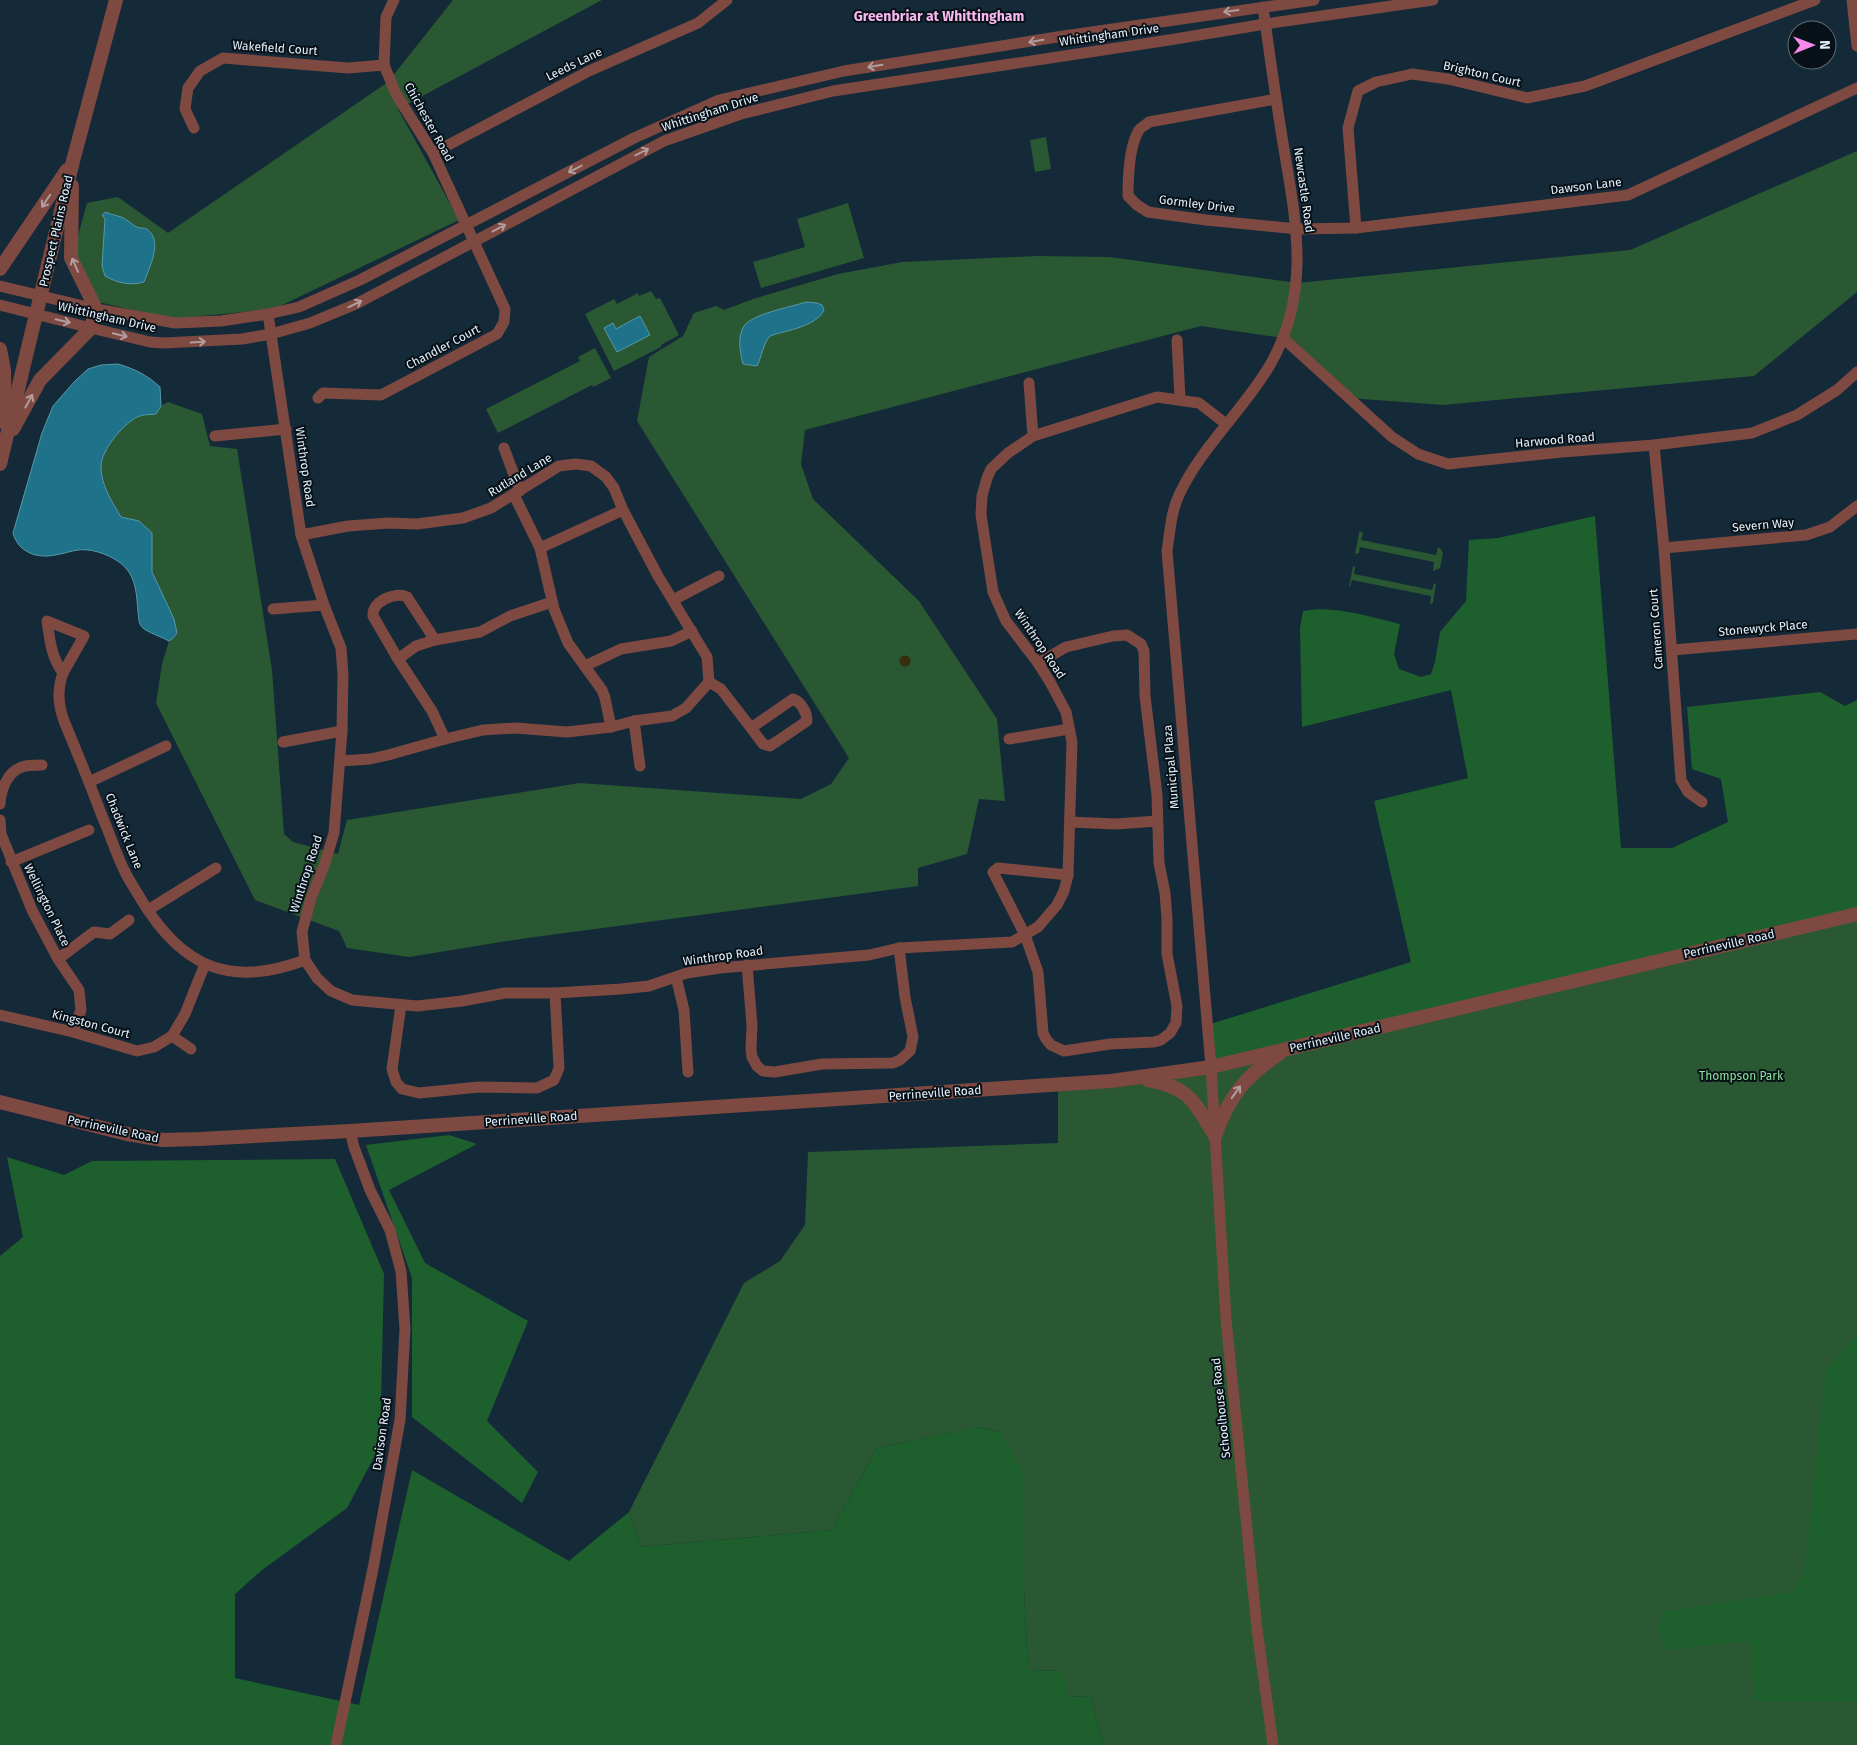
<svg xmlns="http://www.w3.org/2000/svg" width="1857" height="1745" viewBox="0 0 1857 1745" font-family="'Fira Sans',sans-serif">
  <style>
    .green { fill: #295832 }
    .forest { fill: #1e602d }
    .sand { fill: #372e0d }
    .water { fill: #1e7289; stroke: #5998ab }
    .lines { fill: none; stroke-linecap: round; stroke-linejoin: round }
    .minor { stroke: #7e4941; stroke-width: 11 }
    .tertiary { stroke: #7e4941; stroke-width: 14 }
    .oneway { stroke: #b19d9e }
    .labels { text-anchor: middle; stroke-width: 4; stroke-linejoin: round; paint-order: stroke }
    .street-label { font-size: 12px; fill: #e4f1fb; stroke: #081118 }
    .park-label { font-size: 12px; fill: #89e196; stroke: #081118 }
    .neighbourhood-label { font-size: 14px; font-weight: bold; fill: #f8b9f0; stroke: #081118 }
  </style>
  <rect width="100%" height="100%" fill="#142a39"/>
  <g class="green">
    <polygon points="453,0 602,0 398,109 459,220 274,309 171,319 90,300 72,258 87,203 118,197 168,233 388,82"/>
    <polygon points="1046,137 1051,169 1035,172 1030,140"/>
    <path d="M1857,151V292L1754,376L1443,405L1349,398L1283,338L1201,326L805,430L801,464L813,499L919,601L997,719L1005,801L979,799L967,854L918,868V886L520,939L409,957L347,948L339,931L255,900L156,703L162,664L169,641L173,638L177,633L174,619L152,572V533L139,521L121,518C112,502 101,485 101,467C100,451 125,421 140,416C145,414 151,415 156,414L161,406L168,402L202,414L210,446L237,449L272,670L284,834L293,842L338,854L347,820L580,783L801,799L831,784L849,758L637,421L649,357L683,336L694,313L716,306L724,310L753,299L838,274L902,262L1037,256L1110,257L1297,283L1630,250Z"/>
    <polygon points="848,203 864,258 761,288 753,262 805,247 797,219"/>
    <polygon points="651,291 656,299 660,298 679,335 661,345 661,347 614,371 585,314 614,299 617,304 638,293 639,296"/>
    <polygon points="595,348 611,378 593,387 592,385 498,433 486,409 580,361 578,357"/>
    <polygon points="1360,531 1363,533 1361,540 1436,555 1438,547 1440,548 1443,553 1440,568 1433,571 1434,562 1360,547 1359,553 1355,554 1359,533"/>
    <polygon points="1353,566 1355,567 1354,574 1432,590 1434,584 1436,583 1433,603 1430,604 1431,596 1352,580 1350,587 1349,587"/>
    <polygon points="1857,914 1857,1745 1104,1745 1090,1696 1067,1697 1063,1671 1028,1670 1024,1592 1000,1432 979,1427 877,1448 832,1530 641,1547 629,1512 744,1283 780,1261 805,1225 808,1152 1058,1143 1058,1086 1138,1078"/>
  </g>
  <g class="forest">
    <path d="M1595,516L1621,848H1672L1728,822L1721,779L1692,769L1687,707L1820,692L1845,706L1857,700V914L1207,1069L1204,1026L1411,962L1374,801L1468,778L1451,690L1302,727L1300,628L1303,611C1335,605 1369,617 1400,624L1394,654L1399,669L1421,677L1431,674L1435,662L1440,632L1466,601L1469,540L1498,538Z"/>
    <polygon points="449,1135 477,1144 389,1190 425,1263 528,1321 487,1421 538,1472 522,1503 412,1417 412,1278 366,1145"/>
    <polygon points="7,1157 64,1175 92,1161 335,1159 384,1274 380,1446 347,1508 262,1570 235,1594 235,1678 359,1705 412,1470 569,1561 629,1512 641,1547 832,1530 877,1448 978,1427 1000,1432 1023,1471 1024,1592 1028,1670 1064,1671 1067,1697 1090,1696 1104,1745 0,1745 0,1256 23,1237"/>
    <polygon points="1857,1334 1857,1702 1755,1701 1750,1641 1665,1650 1659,1628 1663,1612 1792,1592 1804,1576 1826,1370"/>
  </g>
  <circle class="sand" cx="905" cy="661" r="5.5"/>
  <g class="water">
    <path d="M106,212C111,215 116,215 121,217C127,219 132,225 137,227C142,229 145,227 148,230C163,242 149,268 144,282C131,286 117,283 105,276L102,266L105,219L102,215Z"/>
    <path d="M806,302L817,303L822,305L824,310C816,327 787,330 770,336C763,344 762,356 757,366L743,364C740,352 737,337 744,326C752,314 791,307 806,302Z"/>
    <polygon points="640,316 650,335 617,352 604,328 613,323 616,329"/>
    <path d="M118,364C135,369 147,375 160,387L161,406L156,414C151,415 145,414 140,416C126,420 100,451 101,467C101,485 112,502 121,517L139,521L152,533V572L174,619L177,633L173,638L169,641C162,637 146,632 142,627C138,623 139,617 138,612C136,583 134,566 104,554C96,551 87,549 78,550C70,551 63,554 55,555C37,559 18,552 13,533L42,433L53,406L75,381L88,369L101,365Z"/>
  </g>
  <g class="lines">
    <g class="minor">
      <polyline points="1852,0 1857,46"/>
      <path d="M1263,7C1269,50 1275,94 1282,137C1295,217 1313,290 1270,365C1243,411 1201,447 1179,495C1171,512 1170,532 1167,551L1211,1067L1226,1319L1257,1629L1273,1745"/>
      <path d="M1276,99L1149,122C1146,125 1141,127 1139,130C1129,146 1128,177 1128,196L1137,205L1148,212L1206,220L1297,229L1356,228L1628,195L1857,88"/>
      <polyline points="194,128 185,109 188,88 200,71 223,58 348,68 384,65"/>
      <polyline points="433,153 589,71 698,23 727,0"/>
      <polyline points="1356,228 1348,128 1358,91 1376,82 1412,74 1448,79 1527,98 1585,86 1815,0"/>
      <polyline points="0,286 96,309 175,323 221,321 268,314 299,307 360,280 634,138 719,100 844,71 1057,37 1314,0"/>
      <polyline points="0,305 91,328 150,342 164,343 242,339 271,334 310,323 356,304 664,141 741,114 833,91 1169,40 1265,24 1433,0"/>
      <polyline points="268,314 301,535 324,605 341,648 343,675 342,731 334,833 324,866 311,898 302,932 305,960 317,978 331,991 352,1000 417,1006 462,1001 505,993 555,993 621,989 649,986 687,973 720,968 869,955 899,948 1012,942 1038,927 1057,905 1064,891 1068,875 1072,742 1066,712 1050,682 1038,663 1006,621 993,592 981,515 982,496 987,478 991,469 1008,453 1033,436 1157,397 1199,403 1226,424"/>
      <polyline points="1283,338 1392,437 1418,454 1448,464 1562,452 1654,445 1752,433 1797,415 1837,390 1857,372"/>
      <polyline points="1177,340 1180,399"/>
      <polyline points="1029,383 1033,436"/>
      <polyline points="318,398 323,393 381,395 497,334 504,322 505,309 433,153 396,94 384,65 386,17 394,0"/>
      <polyline points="215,436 286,429"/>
      <polyline points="1654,445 1664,548 1681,780 1688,792 1702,802"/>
      <polyline points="504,448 520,491"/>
      <polyline points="514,495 540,548 554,609 568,643 602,690 605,698 611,727"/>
      <polyline points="301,535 348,526 389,523 417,524 463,518 491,508 559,466 576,464 591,466 606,477 614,488 623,510 658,576 707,657 709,682 686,708 672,716 634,721 611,727 567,732 516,728 483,730 445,739 388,755 370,759 341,761"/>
      <polyline points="540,548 623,510"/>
      <polyline points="1664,548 1806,535 1830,527 1857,506"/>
      <polyline points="673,600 719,576"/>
      <polyline points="273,609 324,605"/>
      <path d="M47,621L84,636L63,673C51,657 50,640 47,621Z"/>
      <path d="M435,640L407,597C395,591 371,602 373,616L398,659L432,711L445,739"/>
      <polyline points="1672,650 1857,634"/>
      <polyline points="398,659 416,646 435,640 480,632 510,616 552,602"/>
      <polyline points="1038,663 1066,647 1113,636 1127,635 1141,644 1144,651 1145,696 1157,795 1159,863 1165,893 1167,919 1167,954 1177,1006 1176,1023 1170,1033 1161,1040 1154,1042 1110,1044 1064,1051 1051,1045 1046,1039 1043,1033 1038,972 1025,935 993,872 998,868 1068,875"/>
      <polyline points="585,666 621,649 671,641 692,631"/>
      <path d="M63,673C57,690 58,704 64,721C77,752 90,784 102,816C110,834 116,854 125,872C130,882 137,892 142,901C183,968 231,988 305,960"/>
      <polyline points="709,682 721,689 751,728"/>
      <path d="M793,699C801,702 807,712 807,721L770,746L763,744L751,728Z"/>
      <polyline points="634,721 640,766"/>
      <polyline points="1009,739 1069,729"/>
      <polyline points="283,742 342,731"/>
      <polyline points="89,782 166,746"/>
      <path d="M0,804C1,790 7,772 22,767C27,765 36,765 42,765"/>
      <polyline points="0,820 1,834 32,910 58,959 79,990 81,1010 73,1032"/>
      <polyline points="1070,822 1116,824 1157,821"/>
      <polyline points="11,862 89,830"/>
      <polyline points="148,910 216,868"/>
      <polyline points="58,959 94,932 110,934 129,920"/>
      <polyline points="747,965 752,1025 751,1049 752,1057 757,1066 763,1071 775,1072 822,1064 893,1063 900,1060 910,1051 913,1037 905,997 899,948"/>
      <polyline points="676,977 684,1010 688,1072"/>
      <polyline points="401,1005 392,1069 396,1082 402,1089 419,1093 479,1087 537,1088 554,1080 559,1068 555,993"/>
      <polyline points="0,1015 73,1032 137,1051 154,1047 172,1036 185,1014 205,964"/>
      <polyline points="172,1036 191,1049"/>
      <polyline points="336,1745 373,1569 400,1420 405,1329 401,1271 390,1230 370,1190 354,1147 350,1131"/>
    </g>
    <g class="tertiary">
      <polyline points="0,269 67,170"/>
      <polyline points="0,349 4,370 5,423"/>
      <polyline points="13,429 40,380 91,328 96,309 71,258 72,186"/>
      <polyline points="0,464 73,161 116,0"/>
      <path d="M1148,1080C1191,1088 1194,1102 1215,1136"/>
      <polyline points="0,1102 127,1134 163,1140 199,1139 350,1131 1111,1081 1211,1067 1857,914"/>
      <path d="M1215,1136C1229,1097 1244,1077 1279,1054"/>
    </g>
  </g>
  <defs><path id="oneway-shaft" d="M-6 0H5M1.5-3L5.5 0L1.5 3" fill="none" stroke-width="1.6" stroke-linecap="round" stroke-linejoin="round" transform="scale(1.25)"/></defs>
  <g class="oneway">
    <use href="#oneway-shaft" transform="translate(1231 11) rotate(172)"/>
    <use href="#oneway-shaft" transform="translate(1036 41) rotate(171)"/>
    <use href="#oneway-shaft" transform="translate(875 66) rotate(171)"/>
    <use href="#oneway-shaft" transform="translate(642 152) rotate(-27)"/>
    <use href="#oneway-shaft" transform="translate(575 169) rotate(153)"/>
    <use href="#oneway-shaft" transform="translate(46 201) rotate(124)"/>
    <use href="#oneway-shaft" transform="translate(499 228) rotate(-28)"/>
    <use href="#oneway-shaft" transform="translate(75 265) rotate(-114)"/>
    <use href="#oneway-shaft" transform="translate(355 304) rotate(-26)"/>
    <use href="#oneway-shaft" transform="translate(63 321) rotate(14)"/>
    <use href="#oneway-shaft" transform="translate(120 335) rotate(13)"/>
    <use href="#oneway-shaft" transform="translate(198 342) rotate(-3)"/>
    <use href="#oneway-shaft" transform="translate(29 401) rotate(-61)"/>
    <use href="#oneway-shaft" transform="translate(1236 1092) rotate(-55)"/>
  </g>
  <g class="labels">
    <g class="street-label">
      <text transform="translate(1109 35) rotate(-8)" y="4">Whittingham Drive</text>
      <text transform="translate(275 48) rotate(4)" y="4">Wakefield Court</text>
      <text transform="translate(574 64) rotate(-26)" y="4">Leeds Lane</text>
      <text transform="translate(1482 74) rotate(13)" y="4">Brighton Court</text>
      <text transform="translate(710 112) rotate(-18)" y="4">Whittingham Drive</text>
      <text transform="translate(429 122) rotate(61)" y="4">Chichester Road</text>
      <text transform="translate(1586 186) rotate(-7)" y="4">Dawson Lane</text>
      <text transform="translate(1304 190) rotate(82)" y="4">Newcastle Road</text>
      <text transform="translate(1197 204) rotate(7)" y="4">Gormley Drive</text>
      <text transform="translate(56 231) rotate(-77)" y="4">Prospect Plains Road</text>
      <text transform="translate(107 317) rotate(13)" y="4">Whittingham Drive</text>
      <text transform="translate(443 347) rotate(-28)" y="4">Chandler Court</text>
      <text transform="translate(1555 440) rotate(-5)" y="4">Harwood Road</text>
      <text transform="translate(305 467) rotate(82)" y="4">Winthrop Road</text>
      <text transform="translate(520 475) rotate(-31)" y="4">Rutland Lane</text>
      <text transform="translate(1763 525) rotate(-5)" y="4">Severn Way</text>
      <text transform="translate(1763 628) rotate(-5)" y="4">Stonewyck Place</text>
      <text transform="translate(1656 629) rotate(-94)" y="4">Cameron Court</text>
      <text transform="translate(1040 644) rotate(56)" y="4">Winthrop Road</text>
      <text transform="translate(1171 767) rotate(-95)" y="4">Municipal Plaza</text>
      <text transform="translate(124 831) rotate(68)" y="4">Chadwick Lane</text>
      <text transform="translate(306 874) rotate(-72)" y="4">Winthrop Road</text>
      <text transform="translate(47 905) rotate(64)" y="4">Wellington Place</text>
      <text transform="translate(1729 944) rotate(-13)" y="4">Perrineville Road</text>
      <text transform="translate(723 956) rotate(-8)" y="4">Winthrop Road</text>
      <text transform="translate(91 1024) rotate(15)" y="4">Kingston Court</text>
      <text transform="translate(1335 1038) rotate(-13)" y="4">Perrineville Road</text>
      <text transform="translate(935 1093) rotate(-4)" y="4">Perrineville Road</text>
      <text transform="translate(531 1119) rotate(-4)" y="4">Perrineville Road</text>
      <text transform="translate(113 1129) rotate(12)" y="4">Perrineville Road</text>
      <text transform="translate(1221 1408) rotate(-96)" y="4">Schoolhouse Road</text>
      <text transform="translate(382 1434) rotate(-82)" y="4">Davison Road</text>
    </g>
    <g class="park-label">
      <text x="1741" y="1080">Thompson Park</text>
    </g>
    <g class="neighbourhood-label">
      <text x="939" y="21">Greenbriar at Whittingham</text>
    </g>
  </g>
  <g transform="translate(1812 45) rotate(89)"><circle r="24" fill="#081118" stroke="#606b73"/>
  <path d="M0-4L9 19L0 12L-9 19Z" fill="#f788ec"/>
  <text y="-8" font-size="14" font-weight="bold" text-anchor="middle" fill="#e4f1fb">N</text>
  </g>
</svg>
